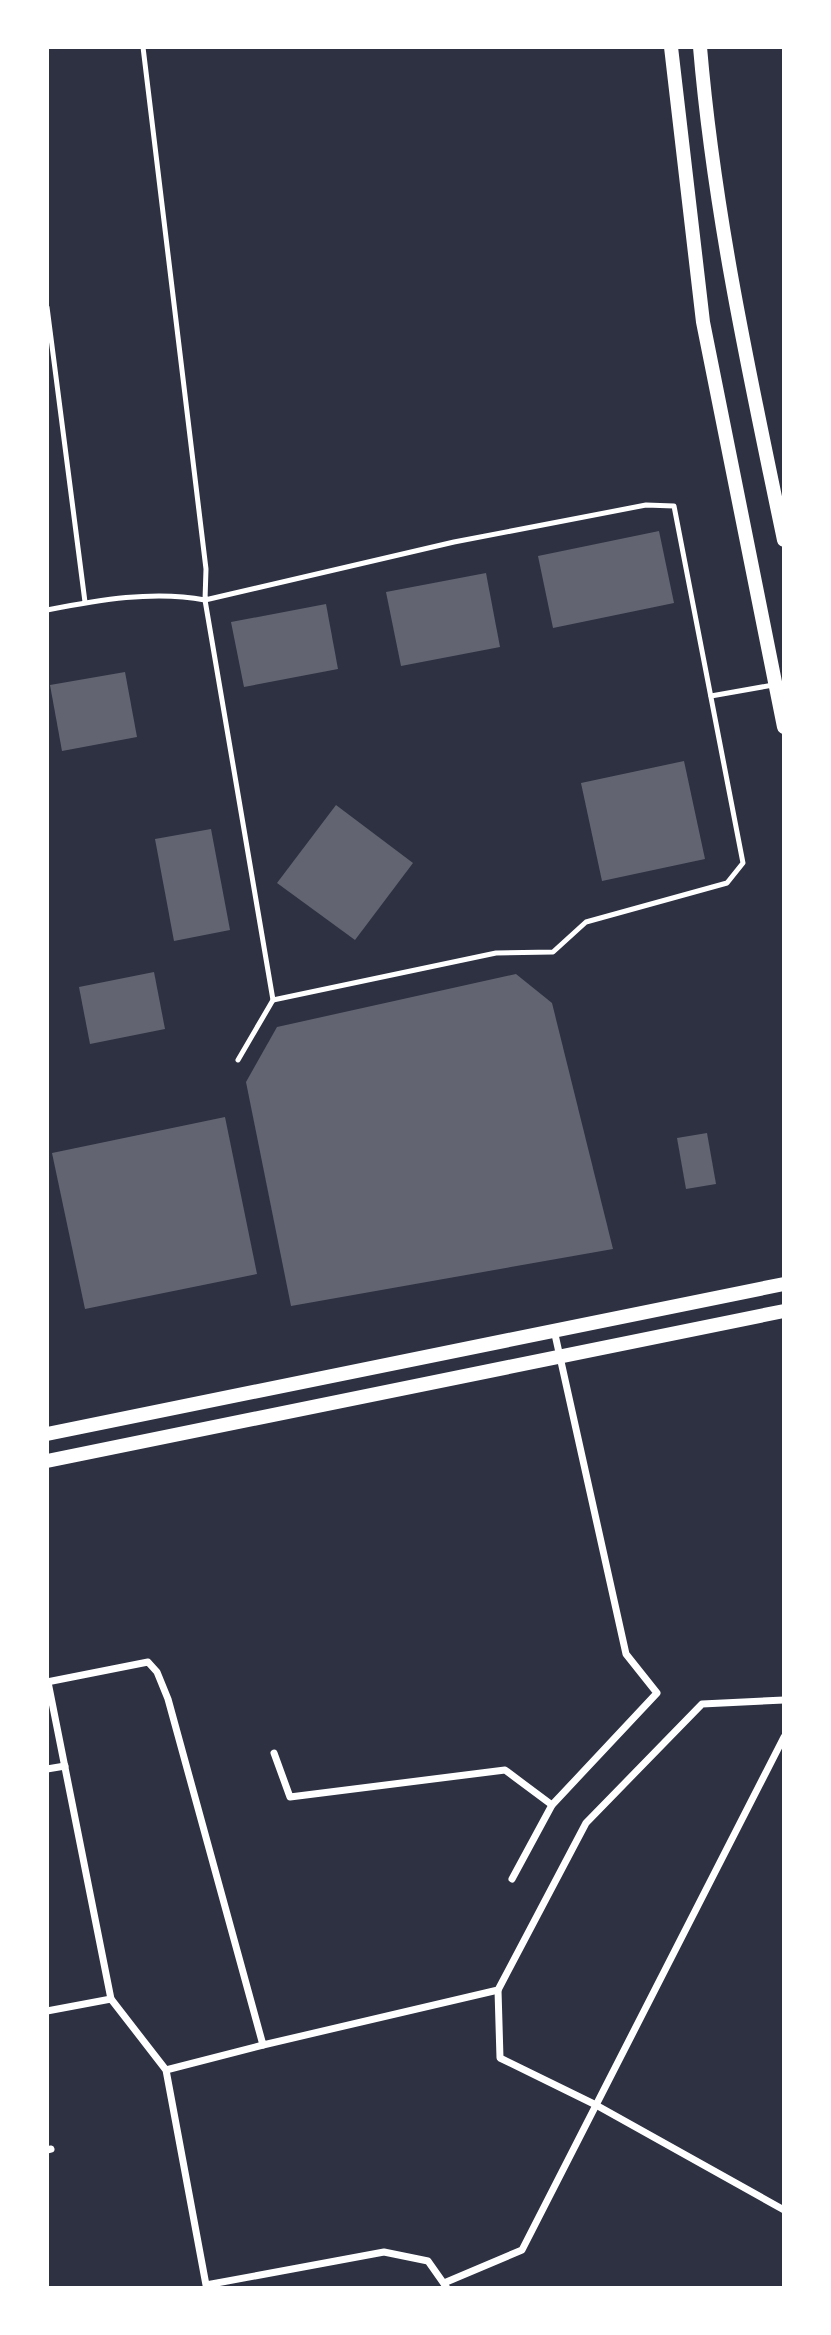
<svg xmlns="http://www.w3.org/2000/svg" width="831" height="2335" viewBox="0 0 831 2335" font-family="Karla,sans-serif">
  <style>
    .building { fill: #626471 }
    .lines { fill: none; stroke-linecap: round; stroke-linejoin: round }
    .service { stroke: #fff; stroke-width: 5 }
    .minor { stroke: #fff; stroke-width: 7 }
    .secondary { stroke: #fff; stroke-width: 14 }
  </style>
  <rect width="100%" height="100%" fill="#2d3142"/>
  <g class="building">
    <polygon points="659,531 674,603 553,628 538,556"/>
    <polygon points="486,573 500,647 401,666 386,592"/>
    <polygon points="326,604 338,669 244,687 231,622"/>
    <polygon points="125,672 137,737 62,751 50,685"/>
    <polygon points="684,761 705,859 602,881 581,783"/>
    <polygon points="336,805 413,863 355,940 277,883"/>
    <polygon points="211,829 230,930 174,941 155,839"/>
    <polygon points="154,972 165,1029 90,1044 79,987"/>
    <polygon points="516,974 552,1003 613,1249 291,1306 246,1082 277,1027"/>
    <polygon points="225,1117 257,1274 85,1309 52,1153"/>
    <polygon points="707,1133 716,1184 686,1189 677,1138"/>
  </g>
  <g class="lines">
    <g class="service">
      <polyline points="143,47 206,569 205,600 454,542 646,505 674,506 743,863 727,883 586,922 553,952 496,953 273,1000"/>
      <polyline points="47,307 85,602"/>
      <path d="M47,610C98,600 154,590 205,600L273,1000L238,1060"/>
      <polyline points="711,696 773,685"/>
    </g>
    <g class="minor">
      <polyline points="47,1682 148,1662 157,1672 168,1699 263,2045 498,1990 586,1823 702,1704 784,1700"/>
      <polyline points="48,1682 111,1999"/>
      <polyline points="274,1753 290,1797 505,1770 552,1805"/>
      <polyline points="47,1769 65,1766"/>
      <polyline points="512,1879 552,1805 657,1693 626,1654 554,1330"/>
      <polyline points="498,1990 500,2058 596,2105 784,2210"/>
      <polyline points="47,2011 111,1999 166,2070 206,2285 384,2252 428,2261 447,2288"/>
      <polyline points="166,2070 263,2045"/>
      <polyline points="47,2150 51,2149"/>
      <polyline points="444,2283 522,2250 784,1737"/>
    </g>
    <g class="secondary">
      <polyline points="671,47 703,322 784,727"/>
      <path d="M700,47C714,213 750,377 784,540"/>
      <polyline points="47,1434 784,1284"/>
      <polyline points="47,1461 784,1311"/>
    </g>
  </g>
  <rect width="831" height="2335" fill="none" stroke="#ffffff" stroke-width="98"/>
</svg>
